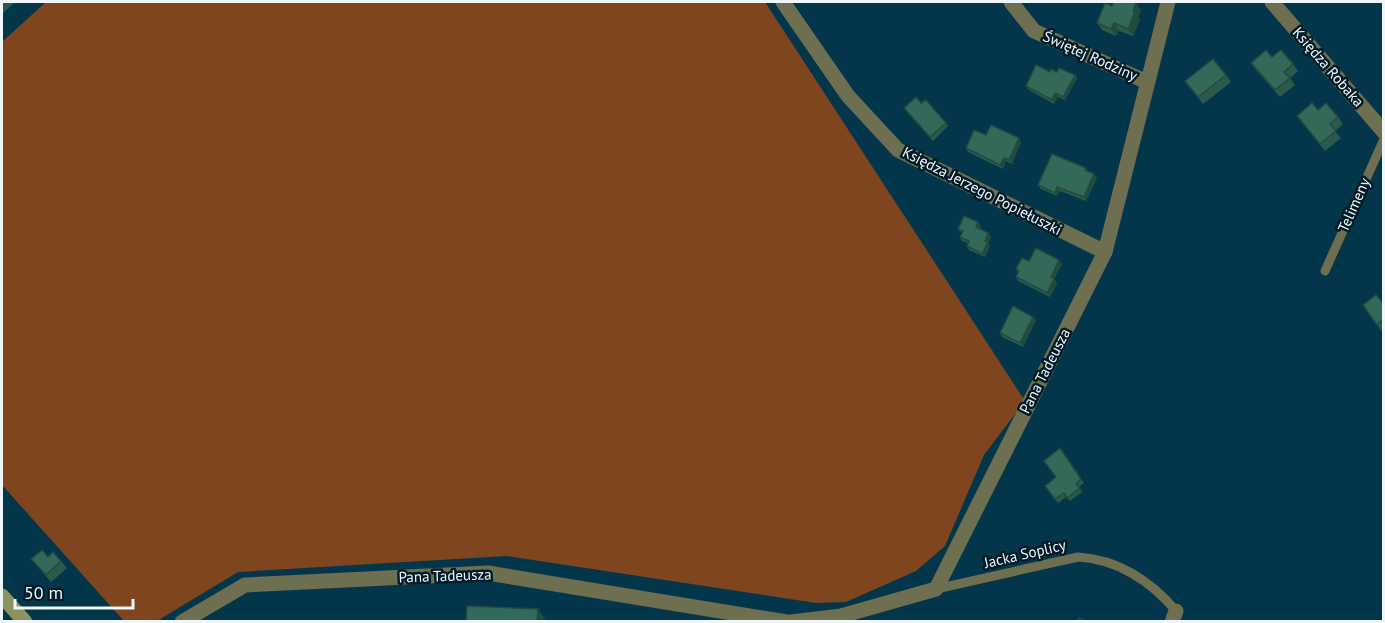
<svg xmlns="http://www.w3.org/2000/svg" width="1385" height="623" viewBox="0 0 1385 623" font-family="'PT Sans',sans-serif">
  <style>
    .green { fill: #7e451e }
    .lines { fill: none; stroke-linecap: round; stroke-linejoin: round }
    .lane { stroke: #6d6f50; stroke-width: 9 }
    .street { stroke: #6d6f50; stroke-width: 15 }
    .secondary { stroke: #8e9260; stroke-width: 15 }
    .wall { fill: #2b5a4d }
    .shaded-wall { fill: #234a3e }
    .building { fill: #326959; stroke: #234a3e; stroke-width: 1.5 }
    .labels { text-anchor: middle; stroke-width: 5; stroke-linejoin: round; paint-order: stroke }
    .street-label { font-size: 15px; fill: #eef6fa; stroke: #011c28 }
  </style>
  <rect width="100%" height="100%" fill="#03364a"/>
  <polygon class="green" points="46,2 765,2 1025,401 984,455 945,546 916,571 846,602 816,603 507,556 238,572 157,621 124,621 2,485 2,42"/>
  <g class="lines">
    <g class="lane">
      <polyline points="1325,271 1384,139"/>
      <path d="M936,589L1078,557C1117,559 1151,581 1176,611"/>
    </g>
    <g class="street">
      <polyline points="783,2 848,96 898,150 1105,252"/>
      <polyline points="1011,2 1034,31 1147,82"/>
      <polyline points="1272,2 1384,132"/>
      <polyline points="182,622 245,585 488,573 787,622"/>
      <polyline points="791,622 841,616 936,589 1105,252 1168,2"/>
      <polyline points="1172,622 1176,611"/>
    </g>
    <polyline class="secondary" points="2,596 25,622"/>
  </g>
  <g class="wall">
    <polygon points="2,2 15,2 2,14"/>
    <polygon points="1136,3 1141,10 1138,17 1140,19 1133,36 1119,31 1116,36 1102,30 1097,23 1112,6"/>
    <polygon points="1272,57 1293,64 1298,71 1290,78 1295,85 1280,97 1256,70 1251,63"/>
    <polygon points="1050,72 1057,72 1075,75 1077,78 1065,100 1058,97 1054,104 1029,90 1026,86"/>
    <polygon points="1226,75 1231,82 1203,104 1185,81"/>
    <polygon points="921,103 946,123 948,126 933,141 904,108"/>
    <polygon points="1318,110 1338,117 1343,124 1335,131 1341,138 1325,151 1297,116"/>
    <polygon points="986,135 1021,142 1012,164 1006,161 1003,169 968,152 966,148"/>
    <polygon points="1089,171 1097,178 1086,201 1060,191 1057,196 1041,189 1038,185"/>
    <polygon points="981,226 980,229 988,233 991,237 988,243 990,246 985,257 969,250 967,246 968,243 962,241 960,237 962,233 958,229"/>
    <polygon points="1029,261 1062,264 1054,279 1057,283 1050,297 1018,281 1016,277 1018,272 1016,269"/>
    <polygon points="1383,303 1383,330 1382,332 1363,305"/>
    <polygon points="1033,317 1036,320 1023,347 1002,337 1000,333"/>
    <polygon points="1060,448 1084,483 1079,487 1082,492 1070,501 1066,497 1058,503 1045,486 1056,477"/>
    <polygon points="48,557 61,561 67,568 51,582 31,559"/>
  </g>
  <g class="shaded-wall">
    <polygon points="1136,3 1141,10 1138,17 1140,19 1133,36 1128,29"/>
    <polygon points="1114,23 1119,31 1116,36 1111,29"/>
    <polygon points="1075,75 1077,78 1065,100 1063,97"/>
    <polygon points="1055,93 1058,97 1054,104 1052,100"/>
    <polygon points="1019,138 1021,142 1012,164 1009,160"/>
    <polygon points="1004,158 1006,161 1003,169 1000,165"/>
    <polygon points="1094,174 1097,178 1086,201 1084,197"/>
    <polygon points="1057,187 1060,191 1057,196 1055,193"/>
    <polygon points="978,222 981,226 979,231 976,227"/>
    <polygon points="988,233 991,237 988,243 990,246 985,257 982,254 985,241"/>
    <polygon points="1059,260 1062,264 1054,279 1057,283 1050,297 1047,293 1051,277"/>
    <polygon points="1033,317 1036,320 1023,347 1020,343"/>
    <polygon points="538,609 545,619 545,621 537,621"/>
  </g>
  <g class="building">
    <polygon points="1114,2 1133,2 1136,3 1133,11 1135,12 1128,29 1114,23 1111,29 1097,23 1105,3 1112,6"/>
    <polygon points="1266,50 1272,57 1281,50 1293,64 1284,72 1290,78 1275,90 1251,63"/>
    <polygon points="1213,59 1226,75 1198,97 1185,81"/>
    <polygon points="1036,65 1050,72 1051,69 1057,72 1059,68 1075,75 1063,97 1055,93 1052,100 1026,86"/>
    <polygon points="916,97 921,103 926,100 946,123 930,137 904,108"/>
    <polygon points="1312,103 1318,110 1326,103 1338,117 1330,124 1336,131 1320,144 1297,116"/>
    <polygon points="991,125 1019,138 1009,160 1004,158 1000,165 966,148 974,130 986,135"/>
    <polygon points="1052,154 1086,168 1085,170 1094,174 1084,197 1057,187 1055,193 1038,185"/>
    <polygon points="964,216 978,222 976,227 988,233 985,241 988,242 982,254 967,246 969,241 960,237 963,231 958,229"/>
    <polygon points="1036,248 1059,260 1051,277 1054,279 1047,293 1016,277 1019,271 1016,269 1022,258 1029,261"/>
    <polygon points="1376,295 1383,303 1383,324 1381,321 1377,325 1363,305"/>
    <polygon points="1013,306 1033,317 1020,343 1000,333"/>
    <polygon points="1060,448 1081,479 1076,484 1080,488 1067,498 1064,493 1055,499 1045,486 1056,477 1044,461"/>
    <polygon points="42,550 48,557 53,552 61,561 46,575 31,559"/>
    <polygon points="467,606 538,609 537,621 466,621"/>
    <polygon points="1079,618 1087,621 1078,621"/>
  </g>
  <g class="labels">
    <g class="street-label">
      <text transform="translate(1090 56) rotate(24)" y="5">Świętej Rodziny</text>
      <text transform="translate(1328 67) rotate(49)" y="5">Księdza Robaka</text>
      <text transform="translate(982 191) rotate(27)" y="5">Księdza Jerzego Popiełuszki</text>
      <text transform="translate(1354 205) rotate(-66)" y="5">Telimeny</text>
      <text transform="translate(1045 371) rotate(-63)" y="5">Pana Tadeusza</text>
      <text transform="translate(1025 554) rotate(-13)" y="5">Jacka Soplicy</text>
      <text transform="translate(445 576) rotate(-2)" y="5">Pana Tadeusza</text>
    </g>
  </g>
  <rect width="1385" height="623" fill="none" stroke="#eef6fa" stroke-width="6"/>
  <path d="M15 599v9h118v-9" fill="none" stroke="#eef6fa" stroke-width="3"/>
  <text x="24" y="599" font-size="18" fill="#eef6fa" stroke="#011c28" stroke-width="4.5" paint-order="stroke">50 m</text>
</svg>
